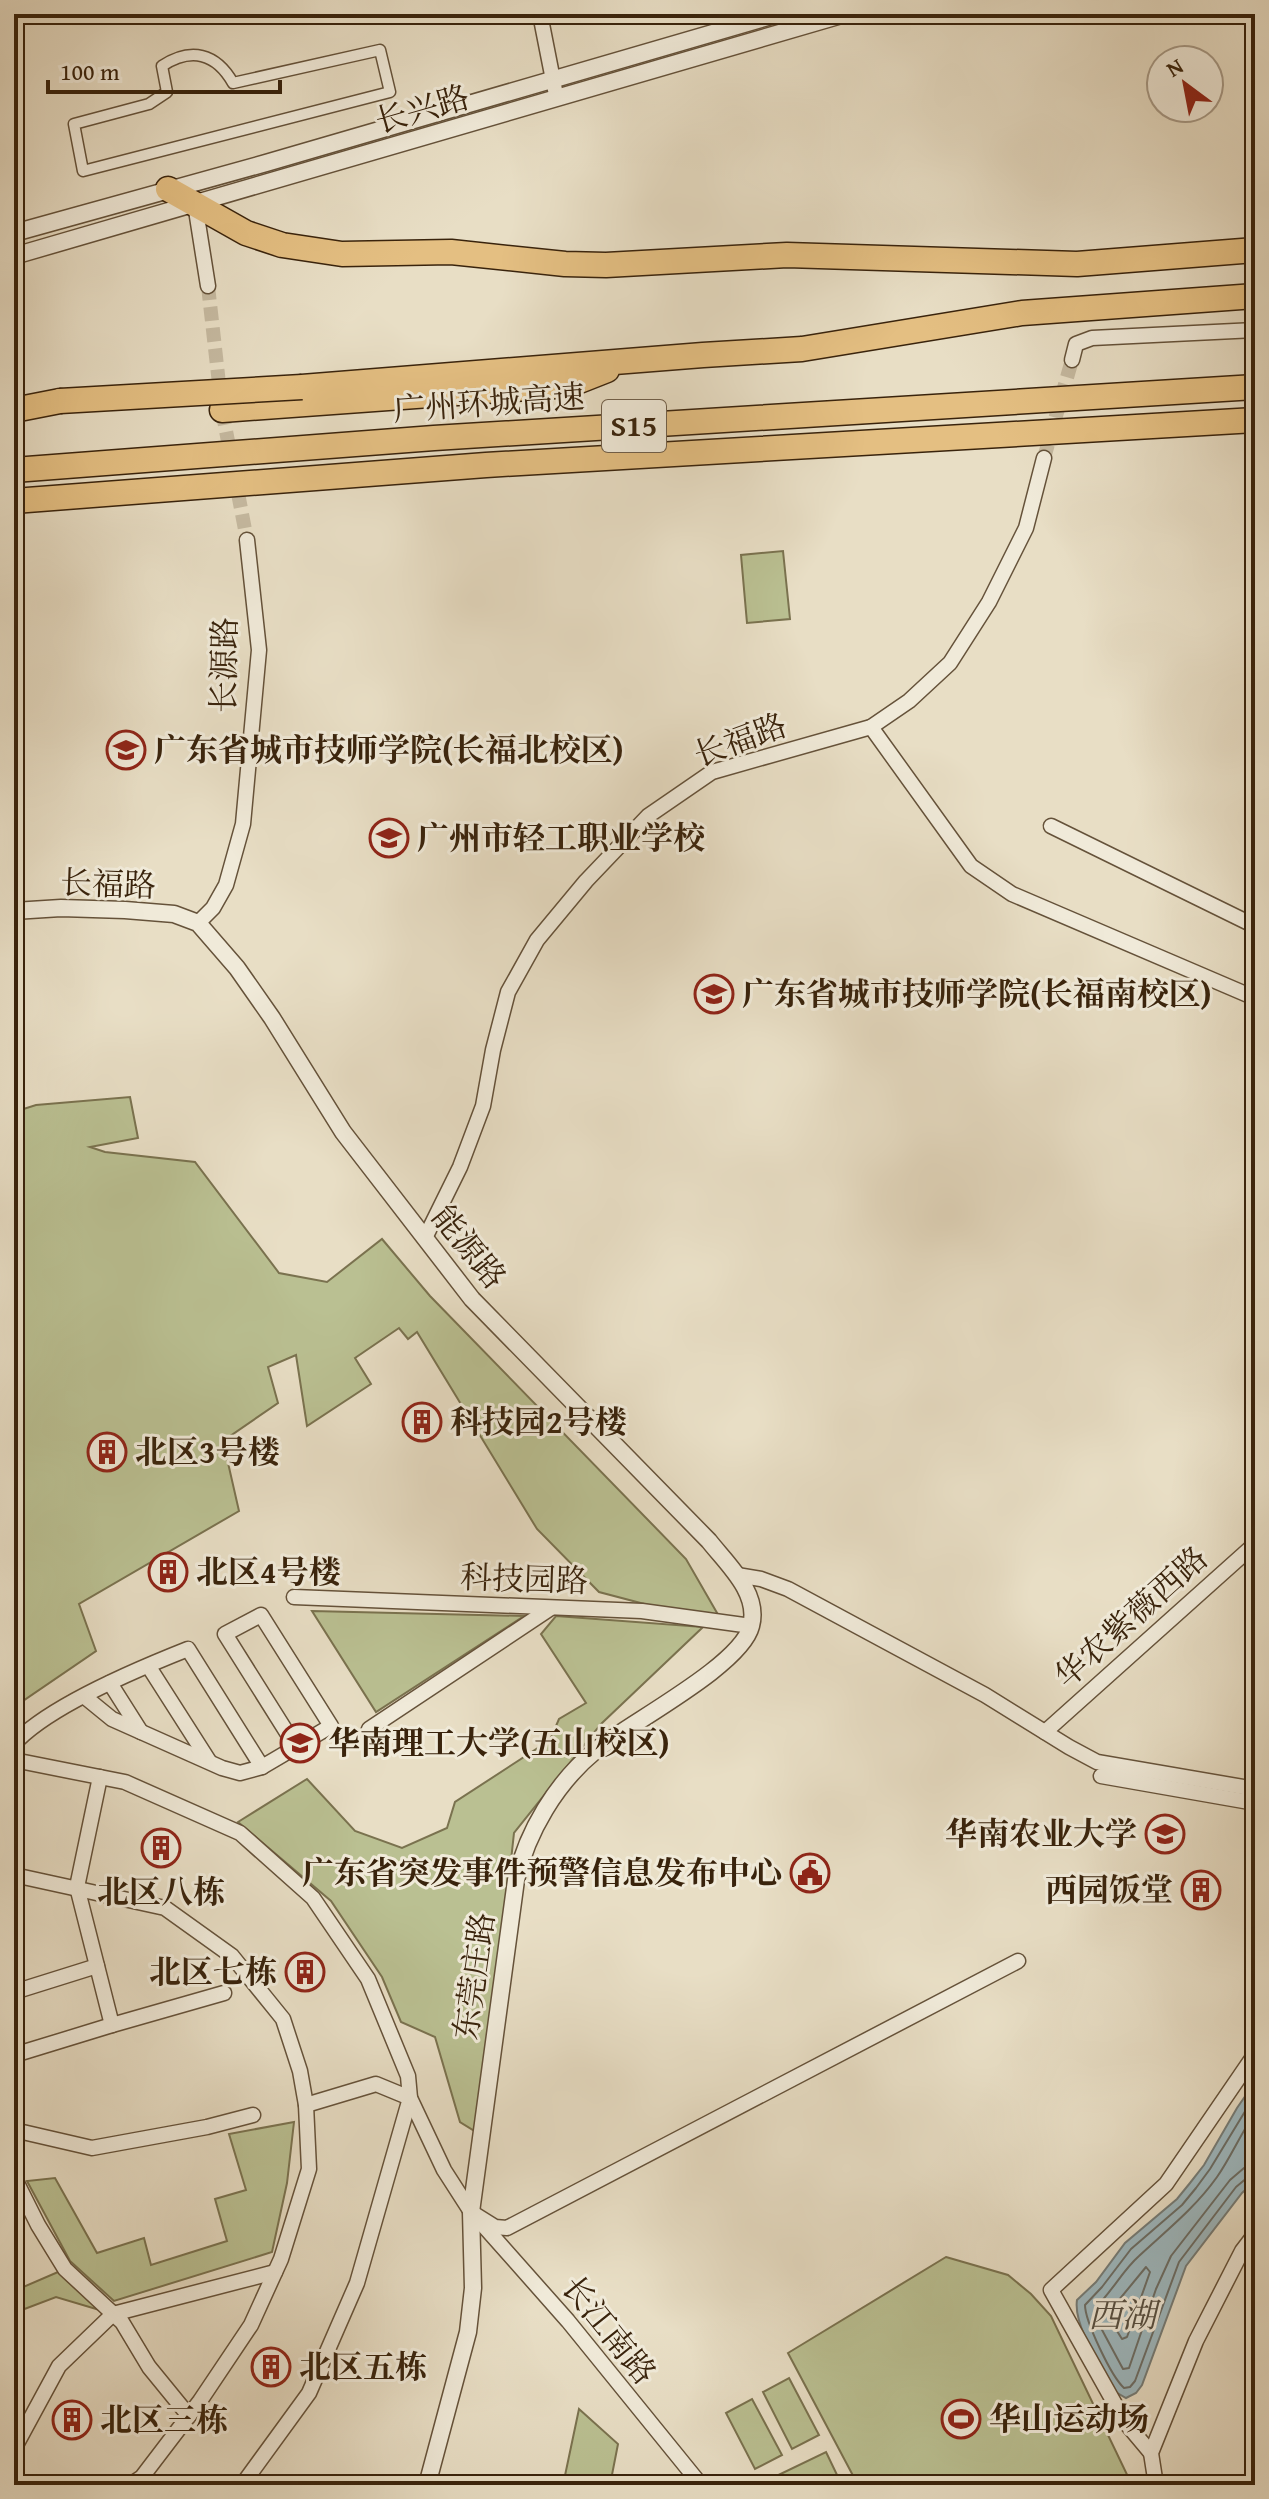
<svg xmlns="http://www.w3.org/2000/svg" width="1269" height="2499" viewBox="0 0 1269 2499" font-family="'Gentium Book Plus','Noto Serif SC',serif">
  <style>
    .green { fill: #bac092; stroke: #7a724f; stroke-width: 2 }
    .water { fill: #9eb9c0; stroke: #767d78; stroke-width: 2 }
    .lines { fill: none; stroke-linecap: round; stroke-linejoin: round }
    .shore { stroke: #6c6e66; stroke-width: 2 }
    .minor-tunnel { stroke: #c5b9a0; stroke-width: 14; stroke-dasharray: 14 7; stroke-linecap: butt }
    .pedestrian-casing { stroke: #65523a; stroke-width: 13 }
    .minor-casing { stroke: #65523a; stroke-width: 17 }
    .tertiary-casing { stroke: #65523a; stroke-width: 19 }
    .motorway-casing { stroke: #39230c; stroke-width: 27 }
    .pedestrian { stroke: #f0ead9; stroke-width: 10 }
    .minor { stroke: #f0ead9; stroke-width: 14 }
    .tertiary { stroke: #f0ead9; stroke-width: 16 }
    .motorway { stroke: #e4bf82; stroke-width: 24 }
    .motorway-bridge-casing { stroke: #39230c; stroke-width: 27; stroke-linecap: butt }
    .motorway-bridge { stroke: #e4bf82; stroke-width: 24 }
    .labels { text-anchor: middle; stroke-width: 6; stroke-linejoin: round; paint-order: stroke }
    .shield { fill: #f0ead9; stroke: #705f4a; stroke-width: 2 }
    .shield-label { font-size: 30px; font-weight: bold; fill: #39230c }
    .street-label { font-size: 32px; fill: #39230c; stroke: #f0ead9 }
    .poi-label { font-size: 32px; font-weight: bold; fill: #39230c; stroke: #f0ead9; text-anchor: start }
    .water-label { font-size: 34px; font-style: italic; fill: #575042; stroke: #f0ead9 }
  </style>
  <rect width="100%" height="100%" fill="#e8dec5"/>
  <filter id="stains"><feTurbulence type="fractalNoise" baseFrequency=".0025" numOctaves="4"/><feColorMatrix values="0 0 0 0 .2 0 0 0 0 .09 0 0 0 0 .02 0 0 0 .5 -.17"/></filter>
  <radialGradient id="worn" r=".72"><stop offset=".6" stop-color="#630" stop-opacity="0"/><stop offset="1" stop-color="#630" stop-opacity=".3"/></radialGradient>
  <g class="green">
    <polygon points="783,551 790,619 747,623 741,555"/>
    <polygon points="130,1097 138,1138 90,1147 105,1152 195,1162 279,1273 327,1282 382,1239 430,1296 686,1559 724,1625 599,1592 537,1529 417,1332 408,1339 399,1328 355,1358 371,1384 307,1426 296,1355 268,1367 278,1403 223,1441 239,1511 79,1604 96,1651 14,1707 14,1112 36,1105"/>
    <polygon points="312,1611 524,1616 376,1712"/>
    <polygon points="556,1616 703,1627 601,1724 514,1833 481,2135 460,2122 435,2037 401,2022 382,1977 331,1901 238,1822 307,1779 355,1831 402,1848 447,1828 455,1802 550,1740 559,1719 586,1703 541,1634"/>
    <polygon points="294,2122 287,2183 272,2252 114,2301 70,2261 27,2181 55,2178 97,2253 144,2238 151,2265 227,2241 215,2199 246,2190 229,2134"/>
    <polygon points="946,2257 1008,2275 1031,2294 1051,2316 1132,2485 858,2485 788,2353"/>
    <polygon points="65,2269 113,2314 56,2297 14,2313 14,2291"/>
    <polygon points="789,2378 819,2435 792,2449 763,2392"/>
    <polygon points="752,2399 782,2455 755,2469 726,2413"/>
    <polygon points="579,2409 618,2444 610,2485 563,2485"/>
    <polygon points="826,2452 839,2479 826,2485 771,2485 768,2480"/>
  </g>
  <path class="water" d="M1255,2082V2181L1242,2193L1186,2266L1142,2385L1136,2393L1126,2398L1114,2391C1102,2368 1073,2326 1077,2300L1096,2282L1125,2243L1177,2199L1190,2183L1204,2165L1237,2108Z"/>
  <g class="lines">
    <g class="shore">
      <path d="M1255,2095L1210,2169L1196,2188L1182,2205L1131,2249L1102,2287L1085,2305C1085,2321 1111,2376 1124,2388L1130,2387L1135,2381L1179,2262L1236,2187L1248,2177L1255,2176"/>
      <path d="M1255,2113C1241,2133 1231,2157 1217,2177C1195,2208 1167,2230 1139,2256C1122,2271 1112,2292 1095,2308L1101,2328L1123,2369L1129,2368L1156,2289L1171,2256L1230,2180L1244,2168L1255,2166"/>
      <polygon points="1146,2267 1150,2272 1127,2337 1122,2339 1112,2323 1109,2312"/>
    </g>
    <g class="minor-tunnel">
      <polyline points="208,286 222,410 247,540"/>
      <polyline points="1044,458 1072,360"/>
    </g>
    <g class="pedestrian-casing">
      <path id="pedestrian" d="M380,50L390,92L83,171L74,124L149,104L167,92L162,66C191,47 216,53 233,83Z"/>
    </g>
    <g class="minor-casing">
      <g id="minor">
        <polyline points="540,14 555,90"/>
        <polyline points="195,204 208,286"/>
        <polyline points="1072,360 1076,344 1092,338 1255,330"/>
        <polyline points="871,727 971,866 1012,894 1255,998"/>
        <polyline points="1051,826 1255,926"/>
        <polyline points="198,923 213,908 226,885 243,824 259,650 247,540"/>
        <polyline points="425,1238 460,1167 483,1106 493,1050 508,992 537,940 586,881 648,816 712,772 871,727 909,701 950,663 989,602 1026,528 1044,458"/>
        <polyline points="737,1575 761,1579 788,1589 985,1695 1069,1747 1097,1762 1255,1789"/>
        <polyline points="294,1597 642,1611 751,1626"/>
        <polyline points="149,1667 209,1761"/>
        <polyline points="110,1683 141,1732"/>
        <polyline points="85,1697 112,1719 222,1768 240,1773 262,1767"/>
        <polyline points="369,1729 551,1608"/>
        <polyline points="1045,1732 1255,1544"/>
        <path d="M14,1744C47,1707 140,1668 188,1649L262,1767L296,1747L299,1745L331,1726L261,1615L225,1634L296,1747"/>
        <polyline points="14,1760 125,1782 240,1833 313,1898 368,1979 408,2076 410,2098 444,2170 471,2212 495,2227 507,2228 1018,1961"/>
        <polyline points="1101,1776 1255,1803"/>
        <polyline points="100,1777 77,1887 112,2025 224,1993"/>
        <polyline points="14,1875 165,1908 232,1956 283,2019 300,2071 306,2105 309,2169 281,2259 251,2325 200,2401 142,2477 130,2485"/>
        <polyline points="14,1992 97,1966"/>
        <polyline points="14,2055 112,2025"/>
        <polyline points="14,2130 92,2148 207,2127 253,2115"/>
        <polyline points="14,2177 38,2225 65,2269 122,2322 149,2367 189,2416"/>
        <polyline points="483,2225 568,2321 701,2485"/>
        <polyline points="14,2449 59,2366 113,2314 275,2272"/>
        <polyline points="1151,2453 1125,2422 1051,2290 1166,2184 1255,2054"/>
        <polyline points="242,2485 309,2393 357,2283 410,2098 376,2084 306,2105"/>
        <polyline points="1156,2485 1151,2453 1196,2341 1242,2251 1255,2234"/>
      </g>
    </g>
    <g class="tertiary-casing">
      <g id="tertiary">
        <polyline points="14,233 266,163 778,14"/>
        <polyline points="14,256 845,14"/>
        <path d="M14,911L61,908L125,910L174,914L198,923L237,968L272,1018L343,1132L472,1299L709,1541C727,1564 760,1593 751,1626C741,1666 629,1723 595,1751C556,1783 527,1832 516,1880L471,2212L473,2288L468,2332L427,2485"/>
      </g>
    </g>
    <g class="motorway-casing">
      <g id="motorway">
        <polyline points="168,189 246,233 282,245 342,254 451,252 565,264 606,265 787,255 1077,264 1255,250"/>
        <polyline points="302,387 703,355 802,349 1022,313 1255,296"/>
        <polyline points="14,410 60,401"/>
        <polyline points="222,410 569,385 607,370"/>
        <polyline points="14,470 434,438 1255,387"/>
        <polyline points="14,501 486,465 1255,420"/>
      </g>
    </g>
    <use href="#pedestrian" class="pedestrian"/>
    <use href="#minor" class="minor"/>
    <use href="#tertiary" class="tertiary"/>
    <use href="#motorway" class="motorway"/>
    <g class="motorway-bridge-casing">
      <polyline id="motorway-bridge" points="60,401 302,387"/>
    </g>
    <use href="#motorway-bridge" class="motorway-bridge"/>
  </g>
  <defs>
    <g id="university-ring" transform="scale(2)"><circle r="9.5" fill="#f0ead9" stroke="#8f2418" stroke-width="1.5"/><path d="M0-5L7-2L0 1L-7-2ZM-4 1L0 2.5L4 1V4Q0 6-4 4Z" fill="#8f2418"/></g>
    <g id="building-ring" transform="scale(2)"><circle r="9.5" fill="#f0ead9" stroke="#8f2418" stroke-width="1.5"/><path d="M-4-6H4V6H1V3H-1V6H-4ZM-2.5-4.3h1.7v1.8h-1.7ZM.8-4.3h1.7v1.8H.8ZM-2.5-1h1.7V.8h-1.7ZM.8-1h1.7V.8H.8Z" fill="#8f2418"/></g>
    <g id="civic-ring" transform="scale(2)"><circle r="9.5" fill="#f0ead9" stroke="#8f2418" stroke-width="1.5"/><path d="M-.6-6.5H3V-4.5H.6V-3L4-1V1h2V6H-6V1h2V-1L-.6-3ZM-1.2 2.5V6h2.4V2.5Z" fill="#8f2418"/></g>
    <g id="stadium-ring" transform="scale(2)"><circle r="9.5" fill="#f0ead9" stroke="#8f2418" stroke-width="1.5"/><path d="M0-5a6.5 5 0 1 0 0 10a6.5 5 0 1 0 0-10ZM-3.5-1.8h7v3.6h-7Z" fill="#8f2418"/></g>
  </defs>
  <g fill-rule="evenodd">
    <use href="#university-ring" x="126" y="750"/>
    <use href="#university-ring" x="389" y="838"/>
    <use href="#university-ring" x="714" y="994"/>
    <use href="#building-ring" x="422" y="1422"/>
    <use href="#building-ring" x="107" y="1452"/>
    <use href="#building-ring" x="168" y="1572"/>
    <use href="#university-ring" x="300" y="1743"/>
    <use href="#university-ring" x="1165" y="1834"/>
    <use href="#building-ring" x="161" y="1848"/>
    <use href="#civic-ring" x="810" y="1873"/>
    <use href="#building-ring" x="1201" y="1890"/>
    <use href="#building-ring" x="305" y="1972"/>
    <use href="#building-ring" x="271" y="2367"/>
    <use href="#stadium-ring" x="961" y="2419"/>
    <use href="#building-ring" x="72" y="2420"/>
  </g>
  <g class="labels">
    <rect class="shield" x="602" y="400" width="64" height="52" rx="6"/>
    <g class="shield-label">
      <text x="634" y="436">S15</text>
    </g>
    <g class="street-label">
      <text transform="translate(422 109) rotate(-16)" y="11">长兴路</text>
      <text transform="translate(489 403) rotate(-4)" y="11">广州环城高速</text>
      <text transform="translate(224 665) rotate(-89)" y="11">长源路</text>
      <text transform="translate(740 740) rotate(-20)" y="11">长福路</text>
      <text transform="translate(108 884) rotate(2)" y="11">长福路</text>
      <text transform="translate(469 1247) rotate(51)" y="11">能源路</text>
      <text transform="translate(524 1579) rotate(2)" y="11">科技园路</text>
      <text transform="translate(1131 1617) rotate(-42)" y="11">华农紫薇西路</text>
      <text transform="translate(474 1976) rotate(-82)" y="11">东莞庄路</text>
      <text transform="translate(609 2330) rotate(51)" y="11">长江南路</text>
    </g>
    <g class="poi-label">
      <text x="154" y="761">广东省城市技师学院(长福北校区)</text>
      <text x="417" y="849">广州市轻工职业学校</text>
      <text x="742" y="1005">广东省城市技师学院(长福南校区)</text>
      <text x="450" y="1433">科技园2号楼</text>
      <text x="135" y="1463">北区3号楼</text>
      <text x="196" y="1583">北区4号楼</text>
      <text x="328" y="1754">华南理工大学(五山校区)</text>
      <text x="1137" y="1845" text-anchor="end">华南农业大学</text>
      <text x="782" y="1884" text-anchor="end">广东省突发事件预警信息发布中心</text>
      <text x="1173" y="1901" text-anchor="end">西园饭堂</text>
      <text x="161" y="1903" text-anchor="middle">北区八栋</text>
      <text x="277" y="1983" text-anchor="end">北区七栋</text>
      <text x="299" y="2378">北区五栋</text>
      <text x="989" y="2430">华山运动场</text>
      <text x="100" y="2431">北区三栋</text>
    </g>
    <g class="water-label">
      <text x="1122" y="2327">西湖</text>
    </g>
  </g>
  <rect width="1269" height="2499" fill="none" stroke="#e8dec5" stroke-width="48"/>
  <rect x="16" y="16" width="1237" height="2467" fill="none" stroke="#39230c" stroke-width="4"/>
  <rect x="24" y="24" width="1221" height="2451" fill="none" stroke="#39230c" stroke-width="2"/>
  <g transform="translate(1185 84) rotate(328)"><circle r="38" fill="#f0ead9" stroke="#a79a87" stroke-width="2"/>
  <path d="M0-6L14 30L0 20L-14 30Z" fill="#8f2418"/>
  <text y="-12" font-size="22" font-weight="bold" text-anchor="middle" fill="#39230c">N</text>
  </g>
  <path d="M48 80v12h232v-12" fill="none" stroke="#39230c" stroke-width="4"/>
  <text x="60" y="80" font-size="24" fill="#39230c" stroke="#f0ead9" stroke-width="6" paint-order="stroke">100 m</text>
  <rect width="100%" height="100%" filter="url(#stains)"/>
  <rect width="100%" height="100%" fill="url(#worn)"/>
</svg>
